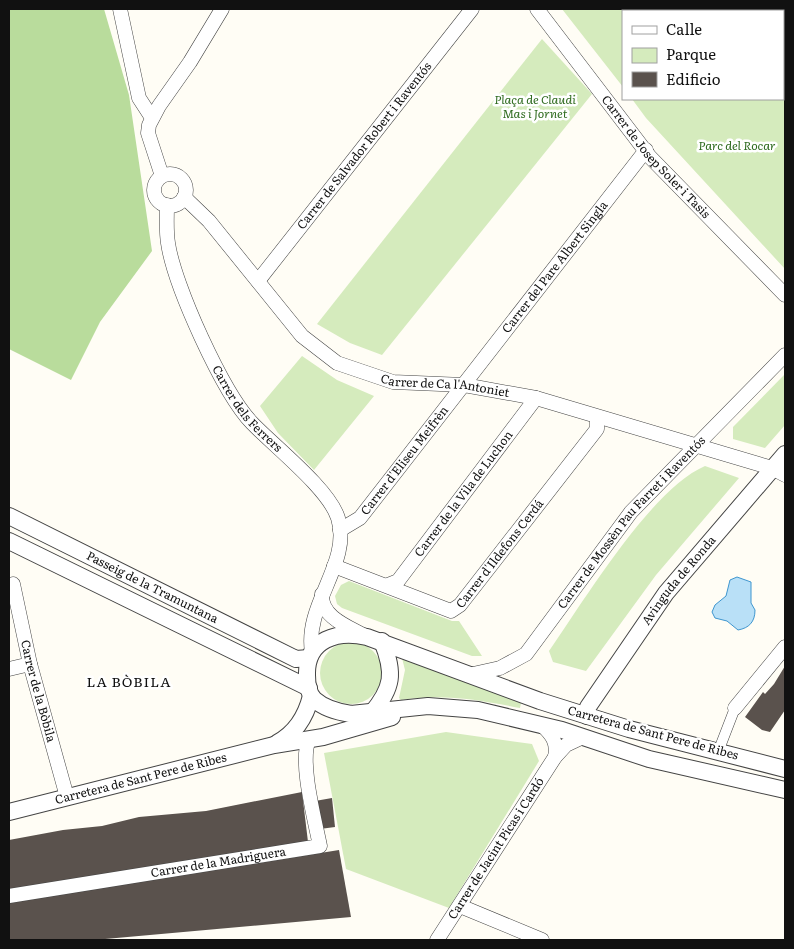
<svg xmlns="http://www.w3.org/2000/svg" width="794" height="949" viewBox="0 0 794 949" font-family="Literata,serif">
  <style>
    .green { fill: #d5ebbd }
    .forest { fill: #b9dc9c }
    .water { fill: #b9e0f7; stroke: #3f96cf }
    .building { fill: #5a524d }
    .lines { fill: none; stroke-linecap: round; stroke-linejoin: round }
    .pedestrian-casing { stroke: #444; stroke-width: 11 }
    .minor-casing { stroke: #444; stroke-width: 15 }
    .tertiary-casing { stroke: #444; stroke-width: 18 }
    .pedestrian { stroke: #fff; stroke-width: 10 }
    .minor { stroke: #fff; stroke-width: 14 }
    .tertiary { stroke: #fff; stroke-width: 16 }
    .labels { text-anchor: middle; stroke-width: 5; stroke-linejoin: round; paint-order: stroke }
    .park-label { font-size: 12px; font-style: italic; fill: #2f6b1f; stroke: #fff }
    .street-label { font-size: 12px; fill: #111; stroke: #fff }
    .neighbourhood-label { font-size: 14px; letter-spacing: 1px; fill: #111; stroke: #fff }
  </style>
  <rect width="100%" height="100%" fill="#fffdf5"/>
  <g class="green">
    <polygon points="562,9 634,9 636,11 623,11 623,87"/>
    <polygon points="730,9 785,9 785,269 646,118 632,99 783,99 783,11 728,11"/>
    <polygon points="542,39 592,94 382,355 350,343 317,324"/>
    <polygon points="302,356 337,380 374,396 314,470 278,433 260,406"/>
    <polygon points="785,374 785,425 765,448 733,439 733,427"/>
    <path d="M705,466L739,478L656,575L586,671L553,662L549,651C584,601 651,489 705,466Z"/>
    <polygon points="349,581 452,621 459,621 482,656 472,656 342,608 337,604 335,596 341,585"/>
    <circle cx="351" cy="673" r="31"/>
    <path d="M402,658L521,703L520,708C480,700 443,693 401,700L399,698L405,670Z"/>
    <polygon points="446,732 532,744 539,761 449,908 346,869 324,753"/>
  </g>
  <polygon class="forest" points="9,9 104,9 129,95 152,251 100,322 71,380 9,349"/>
  <path class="water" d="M737,577L751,582V603L755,610C755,622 749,628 738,630L727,621L715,618L712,612L715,605L726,596L730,580Z"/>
  <g class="building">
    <polygon points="644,9 679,9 677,11 646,11"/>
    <polygon points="785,666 785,710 770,732 762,730 745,717 763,692 765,694 774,684"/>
    <polygon points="302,792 308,842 10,889 9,840 63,830 102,826 139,817 206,811"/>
    <polygon points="332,798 335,827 320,829 315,801"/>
    <polygon points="339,850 351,917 94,940 9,940 9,903"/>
  </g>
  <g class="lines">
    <g class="pedestrian-casing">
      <polyline id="pedestrian" points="718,752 735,708"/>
    </g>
    <g class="minor-casing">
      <g id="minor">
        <polyline points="120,9 139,98 152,118"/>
        <path id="s1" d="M537,9L650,157L785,295"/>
        <circle cx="170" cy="190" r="16"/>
        <polyline points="162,176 148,133 149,125 159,106 190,62 222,9"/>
        <path id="s2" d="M184,197L209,221L302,336L337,363L393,382L464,385L536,398L772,468L785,475"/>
        <path id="s3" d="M167,205C167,218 166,231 168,243C174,285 223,393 252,423C275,447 329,489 338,518C352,563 304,604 312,652"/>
        <path id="s4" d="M258,281L472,9"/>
        <path id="s5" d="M340,530L360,518L646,150"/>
        <path id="s6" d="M334,566L451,611L460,605L597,429V417"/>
        <path id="s7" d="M13,584L30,664L67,797"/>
        <path id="s8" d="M388,585L398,581L536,398"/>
        <path d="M322,594C320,617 349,627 365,636"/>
        <polyline points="9,669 30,664"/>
        <path id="s9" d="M473,674L500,668L526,654L631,512L785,355"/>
        <polyline points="735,708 785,647"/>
        <path d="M542,725C552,735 558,742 555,757"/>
        <path id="s10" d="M9,896L320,846C315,820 299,762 309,739"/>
        <polyline points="460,906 542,940"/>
        <path id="s11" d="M437,940L555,757L566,745L583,737"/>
      </g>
    </g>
    <g class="tertiary-casing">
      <g id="tertiary">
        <path id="s12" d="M9,516L296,659L309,658"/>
        <polyline points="9,541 309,688"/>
        <path d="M371,714C393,688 395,673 382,641"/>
        <path id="s13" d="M587,716L588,707L666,593L785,454"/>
        <path d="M277,743C296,733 306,716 311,696"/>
        <path d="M785,769L629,729L540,701L367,637C338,630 306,639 307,675C307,684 308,694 315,700C325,709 338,712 351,714L428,706L478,710L562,730L649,759L785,790"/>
        <path id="s14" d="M9,812L274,745L323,737L392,717"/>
      </g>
    </g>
    <use href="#pedestrian" class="pedestrian"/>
    <use href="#minor" class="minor"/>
    <use href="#tertiary" class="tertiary"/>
  </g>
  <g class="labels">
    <g class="park-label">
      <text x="535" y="104">Plaça de Claudi<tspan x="535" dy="14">Mas i Jornet</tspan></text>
      <text x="737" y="150">Parc del Rocar</text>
    </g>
    <g class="street-label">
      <text dy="4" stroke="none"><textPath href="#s4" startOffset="172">Carrer de Salvador Robert i Raventós</textPath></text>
      <text dy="4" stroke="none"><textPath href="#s1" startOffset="190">Carrer de Josep Soler i Tasis</textPath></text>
      <text dy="4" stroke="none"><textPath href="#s5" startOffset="341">Carrer del Pare Albert Singla</textPath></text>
      <text dy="4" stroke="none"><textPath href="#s2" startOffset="338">Carrer de Ca l'Antoniet</textPath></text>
      <text dy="4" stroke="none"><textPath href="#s3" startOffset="224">Carrer dels Ferrers</textPath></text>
      <text dy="4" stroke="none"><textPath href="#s5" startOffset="96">Carrer d'Eliseu Meifrèn</textPath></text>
      <text dy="4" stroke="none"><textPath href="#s8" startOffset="120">Carrer de la Vila de Luchon</textPath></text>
      <text dy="4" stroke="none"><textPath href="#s9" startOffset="226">Carrer de Mossèn Pau Farret i Raventós</textPath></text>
      <text dy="4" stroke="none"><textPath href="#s6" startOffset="201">Carrer d'Ildefons Cerdá</textPath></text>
      <text dy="4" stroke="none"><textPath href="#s13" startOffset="165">Avinguda de Ronda</textPath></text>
      <text dy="4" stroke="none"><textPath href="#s12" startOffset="160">Passeig de la Tramuntana</textPath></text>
      <text dy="4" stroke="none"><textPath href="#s7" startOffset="110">Carrer de la Bòbila</textPath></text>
      <text transform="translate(653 733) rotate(15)" y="4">Carretera de Sant Pere de Ribes</text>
      <text dy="4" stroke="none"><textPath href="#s14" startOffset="136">Carretera de Sant Pere de Ribes</textPath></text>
      <text dy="4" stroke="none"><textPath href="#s11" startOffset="109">Carrer de Jacint Picas i Cardó</textPath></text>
      <text dy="4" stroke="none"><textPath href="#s10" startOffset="212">Carrer de la Madriguera</textPath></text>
    </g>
    <g class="neighbourhood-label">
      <text x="129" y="687">LA BÒBILA</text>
    </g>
  </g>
  <rect width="794" height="949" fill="none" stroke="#111111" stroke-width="20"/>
  <rect x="622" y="10" width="162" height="90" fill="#ffffff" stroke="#a0a0a0"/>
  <rect x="632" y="26" width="25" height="8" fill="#ffffff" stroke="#a0a0a0"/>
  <text x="666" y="35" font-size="15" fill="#111111">Calle</text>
  <rect x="632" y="48" width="25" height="15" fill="#d5ebbd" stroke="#a0a0a0"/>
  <text x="666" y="60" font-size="15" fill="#111111">Parque</text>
  <rect x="632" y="72" width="25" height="15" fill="#5a524d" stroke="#a0a0a0"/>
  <text x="666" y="85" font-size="15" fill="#111111">Edificio</text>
</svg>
